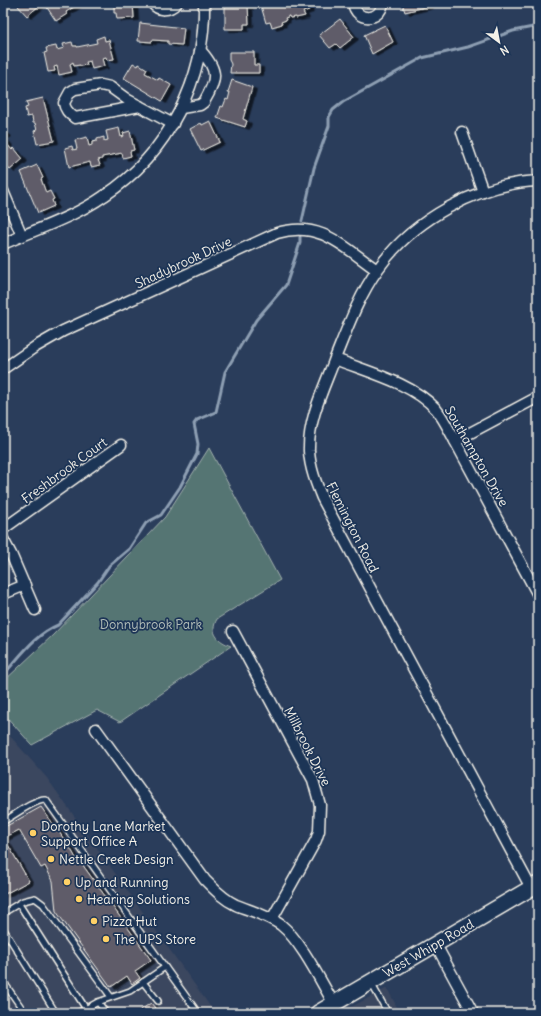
<svg xmlns="http://www.w3.org/2000/svg" width="541" height="1016" viewBox="0 0 541 1016" font-family="Delius,sans-serif">
  <style>
    .built { fill: #3a465f }
    .green { fill: #547473; stroke: #a4b2ae }
    .lines { fill: none; stroke-linecap: round; stroke-linejoin: round }
    .stream { stroke: #8e9fb3; stroke-width: 3 }
    .building { fill: #5e5c69; stroke: #f4f1e8; filter: url(#shadow) }
    .lane-casing { stroke: #f4f1e8; stroke-width: 8 }
    .street-casing { stroke: #f4f1e8; stroke-width: 13 }
    .secondary-casing { stroke: #f4f1e8; stroke-width: 18 }
    .lane { stroke: #1d3557; stroke-width: 5 }
    .street { stroke: #1d3557; stroke-width: 10 }
    .secondary { stroke: #1d3557; stroke-width: 15 }
    .poi-dot { fill: #ffd166; stroke: #1d3557; stroke-width: 1.5 }
    .labels { text-anchor: middle; stroke-width: 3.5; stroke-linejoin: round; paint-order: stroke }
    .street-label { font-size: 13px; fill: #f4f1e8; stroke: #1d3557 }
    .park-label { font-size: 13px; fill: #b4bfb9; stroke: #1d3557 }
    .poi-label { font-size: 13px; fill: #f4f1e8; stroke: #1d3557; text-anchor: start }
  </style>
  <defs>
    <filter id="shadow"><feDropShadow dx="4.5" dy="2.5" stdDeviation="0" flood-color="#0009"/></filter>
  </defs>
  <rect width="100%" height="100%" fill="#2a3d5b"/>
  <filter id="ink" filterUnits="userSpaceOnUse"><feTurbulence type="fractalNoise" baseFrequency=".025" numOctaves="2"/><feDisplacementMap in="SourceGraphic" scale="8" xChannelSelector="R" yChannelSelector="G"/><feConvolveMatrix kernelMatrix="1 2 1 2 8 2 1 2 1" color-interpolation-filters="sRGB"/></filter>
  <g filter="url(#ink)">
    <g class="built">
      <polygon points="3,728 47,778 215,1013 3,1013"/>
      <polygon points="387,988 400,1013 340,1013"/>
    </g>
    <path class="green" d="M209,448L280,580L217,619C209,633 218,641 231,646L120,722L97,710L32,745L3,713V682L53,635L165,517Z"/>
    <g class="lines">
      <g class="stream">
        <polyline points="302,221 314,168 329,126 329,117 333,110 343,102 422,58 468,47 513,31 538,26"/>
        <path d="M3,675C20,657 34,635 58,625L98,582L109,566L129,549L146,523L161,515L180,487L197,454L198,444L194,424L197,420L216,412L225,372L256,320L286,285L300,243V237"/>
      </g>
    </g>
    <g class="building">
      <polygon points="19,3 39,3 40,5 27,16 18,6 20,4"/>
      <polygon points="51,3 80,3 66,12 67,14 56,21 46,6"/>
      <polygon points="118,3 133,3 134,18 117,19 116,13 114,13 114,4"/>
      <polygon points="271,3 307,3 309,10 303,12 305,16 296,18 296,17 290,18 289,16 288,16 288,17 285,18 286,20 281,22 282,24 272,27 270,22 266,23 261,6"/>
      <polygon points="402,3 429,3 429,6 405,12"/>
      <polygon points="248,6 249,24 244,24 244,29 225,29 225,7"/>
      <polygon points="340,19 354,37 340,48 336,44 330,48 319,35"/>
      <polygon points="140,23 184,28 182,45 168,44 168,41 152,40 152,42 138,41"/>
      <polygon points="385,25 393,42 372,54 364,35"/>
      <polygon points="104,36 105,41 109,40 114,59 107,60 106,57 102,58 104,66 92,69 90,61 86,62 87,65 80,66 80,65 74,66 73,62 70,64 72,72 59,75 57,66 54,67 55,71 48,72 44,53 47,52 46,48 56,46 57,50 64,48 63,44 72,42 73,46 77,46 77,47 97,43 96,39"/>
      <polygon points="229,52 254,52 254,65 259,65 259,73 230,73 231,64 229,60"/>
      <polygon points="133,63 138,66 139,64 147,69 145,73 158,80 159,78 171,85 162,101 124,78"/>
      <polygon points="232,80 252,87 243,119 247,121 245,127 217,118 221,106 223,107 226,99 228,100 230,92 228,92"/>
      <polygon points="43,98 54,141 37,144 34,131 37,130 35,123 33,123 32,116 27,117 25,108 28,107 26,102"/>
      <polygon points="210,121 220,142 201,151 190,129 201,123 202,125"/>
      <polygon points="119,128 121,137 124,136 123,133 130,131 134,150 130,151 131,156 123,158 122,153 102,157 102,159 98,160 100,165 91,167 90,162 69,167 65,148 72,146 73,150 77,149 75,140 87,137 89,146 92,145 92,142 97,141 97,139 104,137 104,141 108,140 106,131"/>
      <polygon points="3,130 7,134 3,137 8,143 7,144 12,150 14,148 23,159 10,170 3,162"/>
      <polygon points="37,165 43,178 41,179 46,193 50,191 54,199 52,200 54,206 38,213 21,172"/>
      <polygon points="41,807 69,846 80,865 82,864 151,960 135,971 140,978 132,984 127,976 111,987 56,911 53,881 45,866 41,868 19,830 4,838 29,881 3,895 3,828"/>
      <polygon points="151,1003 159,1013 136,1013"/>
    </g>
    <g class="lines">
      <g class="lane-casing">
        <g id="lane">
          <path d="M3,822C13,816 35,799 46,800L165,967"/>
          <polyline points="19,904 86,1009"/>
          <polyline points="3,913 23,901 35,898 43,904 111,997"/>
          <polyline points="3,928 56,1013"/>
          <polyline points="3,981 25,1013"/>
          <polyline points="143,982 158,1001"/>
          <polyline points="371,983 388,1013"/>
          <polyline points="98,1002 130,991 165,967 198,1013"/>
          <polyline points="78,1013 98,1002 106,1013"/>
        </g>
      </g>
      <g class="street-casing">
        <g id="street">
          <path d="M152,3C159,12 169,11 177,3"/>
          <path d="M353,3C356,22 380,22 383,3"/>
          <path d="M140,106L75,118C69,114 65,110 64,103L70,92L75,89L101,85L110,87L128,100L173,124"/>
          <path d="M181,108L200,105L204,102C217,80 219,71 201,51"/>
          <polyline points="462,132 483,192"/>
          <polyline points="3,191 22,236"/>
          <path d="M3,244C37,229 74,217 104,196C168,154 206,79 204,3"/>
          <path d="M335,359C368,372 412,383 436,409C444,419 449,430 455,441L538,595"/>
          <path d="M3,369L35,347L63,331L277,233C320,220 344,247 377,270"/>
          <polyline points="455,441 538,397"/>
          <polyline points="3,529 121,445"/>
          <polyline points="3,539 11,554 35,610"/>
          <polyline points="3,594 25,585"/>
          <polyline points="233,631 313,780 320,805 319,831 316,840 272,919"/>
          <path d="M96,729L205,880C214,889 223,899 236,905C251,911 267,915 281,925C301,941 320,980 334,1004"/>
          <path d="M531,888L322,498C316,483 310,468 309,451C308,420 323,390 334,361C347,329 358,297 378,269C412,220 479,183 538,181"/>
          <polyline points="436,945 473,1013"/>
        </g>
      </g>
      <g class="secondary-casing">
        <polyline id="secondary" points="318,1013 538,884"/>
      </g>
      <use href="#lane" class="lane"/>
      <use href="#street" class="street"/>
      <use href="#secondary" class="secondary"/>
    </g>
  </g>
  <g class="poi-dot">
    <circle cx="33" cy="833" r="4"/>
    <circle cx="51" cy="859" r="4"/>
    <circle cx="67" cy="882" r="4"/>
    <circle cx="79" cy="899" r="4"/>
    <circle cx="94" cy="921" r="4"/>
    <circle cx="106" cy="939" r="4"/>
  </g>
  <g class="labels">
    <g class="street-label">
      <text transform="translate(183 262) rotate(-25)" y="5">Shadybrook Drive</text>
      <text transform="translate(477 456) rotate(60)" y="5">Southampton Drive</text>
      <text transform="translate(64 470) rotate(-36)" y="5">Freshbrook Court</text>
      <text transform="translate(353 527) rotate(63)" y="5">Flemington Road</text>
      <text transform="translate(308 746) rotate(63)" y="5">Millbrook Drive</text>
      <text transform="translate(428 948) rotate(-30)" y="5">West Whipp Road</text>
    </g>
    <g class="park-label">
      <text x="151" y="629">Donnybrook Park</text>
    </g>
    <g class="poi-label">
      <text x="41" y="831">Dorothy Lane Market<tspan x="41" dy="15">Support Office A</tspan></text>
      <text x="59" y="864">Nettle Creek Design</text>
      <text x="75" y="887">Up and Running</text>
      <text x="87" y="904">Hearing Solutions</text>
      <text x="102" y="926">Pizza Hut</text>
      <text x="114" y="944">The UPS Store</text>
    </g>
  </g>
  <rect width="541" height="1016" fill="none" stroke="#1d3557" stroke-width="16"/>
  <rect x="8" y="8" width="525" height="1000" fill="none" stroke="#f4f1e8" stroke-width="1.5" filter="url(#ink)"/>
  <g transform="translate(499 42) rotate(148)" stroke="#1d3557" stroke-width="3" paint-order="stroke">
  <path d="M0-3L7 15L0 10L-7 15Z" fill="#f4f1e8"/>
  <text y="-6" font-size="11" font-weight="bold" text-anchor="middle" fill="#f4f1e8">N</text>
  </g>
</svg>
